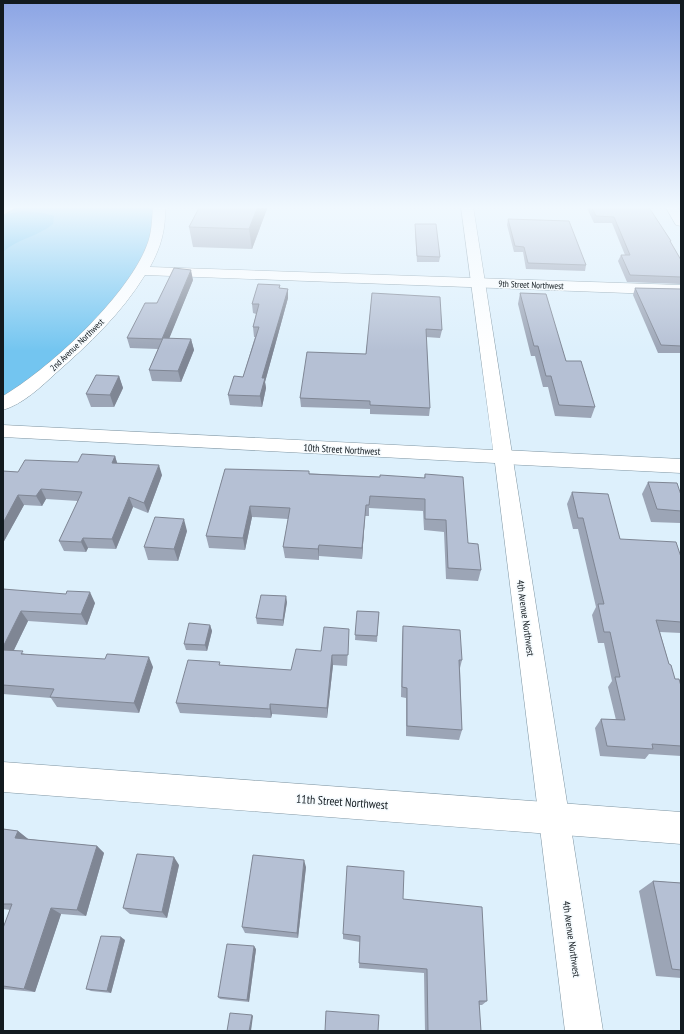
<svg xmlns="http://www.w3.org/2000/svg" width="684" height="1034" viewBox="0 0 684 1034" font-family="'PT Sans Narrow',sans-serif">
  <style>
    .green { fill: #73c5f0 }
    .forest { fill: #5be }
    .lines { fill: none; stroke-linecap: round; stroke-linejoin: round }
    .street-casing { stroke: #7f95a2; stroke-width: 1 }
    .secondary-casing { stroke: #7f95a2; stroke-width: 1 }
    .street { fill: #fff; fill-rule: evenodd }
    .secondary { fill: #fff; fill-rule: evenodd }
    .wall { fill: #9ca5b6 }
    .shaded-wall { fill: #7f8694 }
    .building { fill: #b5c0d4; stroke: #7f8694 }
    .labels { text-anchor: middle; stroke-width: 3; stroke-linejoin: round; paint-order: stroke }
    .far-street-label { font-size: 9px; fill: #121a1f; stroke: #f6fbfe }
    .street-label { font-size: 10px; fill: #121a1f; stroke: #f6fbfe }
    .near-street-label { font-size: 12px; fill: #121a1f; stroke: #f6fbfe }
  </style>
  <rect width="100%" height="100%" fill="#ddf0fc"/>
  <polygon class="green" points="12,206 159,206 159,225 152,249 96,328 3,404 3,211"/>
  <path class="forest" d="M23,211L43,213L54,216L53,224C37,237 17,239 3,252V215Z"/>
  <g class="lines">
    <g class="street-casing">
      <g id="street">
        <polygon points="3,206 18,206 3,215"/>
        <path d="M153,206H165C166,229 161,247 150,267L681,285V295L145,275C121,314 89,344 56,373C41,387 23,404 3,410V396C49,369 128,296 147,245C152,233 152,219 153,206Z"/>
        <polygon points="665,206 677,206 681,212 681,226 676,225"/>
        <polygon points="503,450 681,459 681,473 503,464 496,462 493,457 496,452"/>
        <polygon points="3,762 681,812 681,844 3,792"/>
      </g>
    </g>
    <g class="secondary-casing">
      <polygon id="secondary" points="461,206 473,206 603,1031 565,1031 495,463 3,437 3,425 493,450"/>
    </g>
    <use href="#street" class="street"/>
    <use href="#secondary" class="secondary"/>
  </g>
  <g class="wall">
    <polygon points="200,206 268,206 252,249 193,247 189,227"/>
    <polygon points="586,206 648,206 671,241 671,243 681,260 681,284 627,282 618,261 621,255 625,255 612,223 594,223"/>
    <polygon points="508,219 586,265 585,271 526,269 523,252 514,252 507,225"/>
    <polygon points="415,224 440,257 439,262 417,262 415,229"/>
    <polygon points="193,280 169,338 191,339 194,350 181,382 152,381 149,370 158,349 130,348 127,338 157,303"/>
    <polygon points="280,288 288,289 288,298 265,382 266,388 262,407 230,405 228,395 243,377 255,337 254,337 253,327 256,314 253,313 252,304"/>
    <polygon points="635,288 681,289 681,353 658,353 633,295"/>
    <polygon points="372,293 442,330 440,338 426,337 430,408 429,416 370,414 370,409 301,407 300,398 366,354"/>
    <polygon points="520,293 566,361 595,407 591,418 555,416 548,387 543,387 535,356 531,356 518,304"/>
    <polygon points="119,376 123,388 114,407 91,407 86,394"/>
    <polygon points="115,456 117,463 162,475 148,513 133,507 116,549 88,548 86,552 64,551 59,541 78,501 46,499 42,506 24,505 3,543 3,471 18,472"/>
    <polygon points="225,469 380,477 424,478 425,474 468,543 481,570 478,581 446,579 444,532 424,530 423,511 369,508 369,516 365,516 362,559 319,556 319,560 285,558 283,547 288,519 252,517 245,550 209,548 206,536"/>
    <polygon points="648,482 681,495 681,521 680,523 651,522 642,494"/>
    <polygon points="572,492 620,539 681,557 681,633 660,632 669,664 675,679 681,686 681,756 649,754 645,759 600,756 595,728 601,719 616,720 608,687 612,681 604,643 598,643 592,615 596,607 578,529 573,529 567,504"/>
    <polygon points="187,531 178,561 148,560 144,547"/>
    <polygon points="3,589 95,603 87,625 28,621 14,650 25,654 153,667 139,713 57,707 51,698 3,694"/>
    <polygon points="287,602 283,626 257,624 256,618"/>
    <polygon points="357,611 379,612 377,642 355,640"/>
    <polygon points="210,625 212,631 207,651 186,650 184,644"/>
    <polygon points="403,626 462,660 460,668 462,730 459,740 406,736 406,698 401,697 402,637"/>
    <polygon points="349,629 347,666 333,665 327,718 272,714 271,718 180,713 176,703 221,665 291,670 321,651"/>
    <polygon points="3,829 18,831 28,839 97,846 104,853 86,916 61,914 35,992 3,989 3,928 10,910 3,909"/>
    <polygon points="179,865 167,918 130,914 123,908"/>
    <polygon points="306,867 298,938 245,933 242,927"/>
    <polygon points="653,881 681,883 681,978 656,976 639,891"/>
    <polygon points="403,899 487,1001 482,1005 479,1005 481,1031 425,1031 424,973 359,968 360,942 343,939 343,934"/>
    <polygon points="125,940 111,993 91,991 86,989"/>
    <polygon points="256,949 249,1002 220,999 218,997"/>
  </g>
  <g class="shaded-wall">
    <polygon points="258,206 268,206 252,249 249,229"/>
    <polygon points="191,270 193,280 165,349 162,339"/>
    <polygon points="288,289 288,298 265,382 266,388 262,407 260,396 262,378"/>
    <polygon points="191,339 194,350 181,382 178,371"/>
    <polygon points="119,376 123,388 114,407 110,395"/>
    <polygon points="115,456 118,466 112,463"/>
    <polygon points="159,465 162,475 148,513 144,503"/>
    <polygon points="41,489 46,499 42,506 36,496"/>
    <polygon points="18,495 24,505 3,543 3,523"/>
    <polygon points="129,497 133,507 116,549 112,539"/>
    <polygon points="366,505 365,516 362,559 362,548"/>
    <polygon points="250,506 252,517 245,550 243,538"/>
    <polygon points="184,519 187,531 178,561 174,549"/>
    <polygon points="83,538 88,548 86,552 81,542"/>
    <polygon points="319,545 319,560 318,549"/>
    <polygon points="90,592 95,603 87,625 81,614"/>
    <polygon points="286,596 287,602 283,626 283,620"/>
    <polygon points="21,611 28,621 9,660 3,651 3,647"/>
    <polygon points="210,625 212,631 207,651 205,645"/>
    <polygon points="332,655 333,665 327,718 327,708"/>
    <polygon points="149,657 153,667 139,713 134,703"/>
    <polygon points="270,704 272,714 271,718 270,709"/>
    <polygon points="18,831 28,839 25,846 15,838"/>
    <polygon points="97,846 104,853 86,916 77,910"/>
    <polygon points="174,857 179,865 167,918 162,912"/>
    <polygon points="304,860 306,867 298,938 297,933"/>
    <polygon points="51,908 61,914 35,992 24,989"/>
    <polygon points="121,937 125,940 111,993 107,991"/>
    <polygon points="254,946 256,949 249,1002 247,1000"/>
    <polygon points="252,1015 253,1016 251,1031 249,1031"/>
  </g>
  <g class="building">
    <polygon points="200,206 258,206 249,229 189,227"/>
    <polygon points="591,206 648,206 671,241 670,241 681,260 681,277 630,275 621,255 630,255 614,217 596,216"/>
    <polygon points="508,219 569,221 586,265 528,263 524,247 515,246"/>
    <polygon points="415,224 436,224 440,257 417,256"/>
    <polygon points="174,268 191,270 162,339 127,338 145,303 157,303"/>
    <polygon points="258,284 280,285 279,288 288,289 262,378 265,378 260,396 228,395 234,376 243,377 259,327 253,327 259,304 252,304"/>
    <polygon points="635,288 681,289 681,346 661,345"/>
    <polygon points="372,293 440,297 442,330 426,329 430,408 370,405 370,401 300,398 307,352 366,354"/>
    <polygon points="520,293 546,294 566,361 581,361 595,407 559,405 551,376 546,376 538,346 534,346"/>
    <polygon points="163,338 191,339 178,371 149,370"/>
    <polygon points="96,375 119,376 110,395 86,394"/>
    <polygon points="82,454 115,456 112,463 159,465 144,503 129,497 112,539 83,538 81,542 59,541 82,492 41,489 36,496 18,495 3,523 3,471 18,472 25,460 78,462"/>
    <polygon points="225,469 309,471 309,474 380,477 380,475 425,478 425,474 463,477 468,543 478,544 481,570 448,568 446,520 425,519 425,499 370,496 369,505 366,505 362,548 319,545 318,549 283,547 290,508 250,506 243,538 206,536"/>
    <polygon points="648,482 677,483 681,495 681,511 657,509"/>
    <polygon points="572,492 608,494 620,539 676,542 681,557 681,622 656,620 669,664 671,665 675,679 679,679 681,686 681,746 652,744 653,749 607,746 601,719 625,720 615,677 620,677 610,632 604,632 598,604 604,604 583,518 578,518"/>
    <polygon points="155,517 184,519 174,549 144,547"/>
    <polygon points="3,589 66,594 67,591 90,592 81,614 21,611 3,647"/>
    <polygon points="261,595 286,596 283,620 256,618"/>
    <polygon points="357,611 379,612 377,636 355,635"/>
    <polygon points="189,623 210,625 205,645 184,644"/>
    <polygon points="403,626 460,630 462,660 459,660 462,730 407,726 407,688 402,687"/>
    <polygon points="324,627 349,629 348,655 332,655 327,708 270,704 270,709 176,703 188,660 220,662 219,665 291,670 296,649 321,651"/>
    <polygon points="3,650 23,651 21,654 105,659 107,654 149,657 134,703 50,697 54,689 3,685"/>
    <polygon points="3,829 18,831 15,838 97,846 77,910 51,908 24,989 3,986 3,928 12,904 3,904"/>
    <polygon points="137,854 174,857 162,912 123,908"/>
    <polygon points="253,855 304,860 297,933 242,927"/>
    <polygon points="347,866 404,871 403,899 482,907 487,1001 479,1001 481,1031 428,1031 427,969 359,963 360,936 343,934"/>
    <polygon points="653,881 681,883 681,970 672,969"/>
    <polygon points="101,936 121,937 107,991 86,989"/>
    <polygon points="227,944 254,946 247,1000 218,997"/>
    <polygon points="326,1011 379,1015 378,1031 325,1031"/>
    <polygon points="230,1013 252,1015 249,1031 227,1031"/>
  </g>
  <linearGradient id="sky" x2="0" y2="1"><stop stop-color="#8ba4e4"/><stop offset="0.59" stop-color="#f0f8fe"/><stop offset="1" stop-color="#f0f8fe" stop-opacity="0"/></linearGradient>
  <rect width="684" height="351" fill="url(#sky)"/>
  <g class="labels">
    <g class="far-street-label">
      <text transform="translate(531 285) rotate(2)" y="3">9th Street Northwest</text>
      <text transform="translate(77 345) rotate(-44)" y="3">2nd Avenue Northwest</text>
    </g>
    <g class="street-label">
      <text transform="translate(342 449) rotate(3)" y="4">10th Street Northwest</text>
      <text transform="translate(526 618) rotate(82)" y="4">4th Avenue Northwest</text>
      <text transform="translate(572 939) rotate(82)" y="4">4th Avenue Northwest</text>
    </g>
    <g class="near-street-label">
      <text transform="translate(342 802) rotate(4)" y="4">11th Street Northwest</text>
    </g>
  </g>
  <rect width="684" height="1034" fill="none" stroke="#121a1f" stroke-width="8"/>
</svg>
